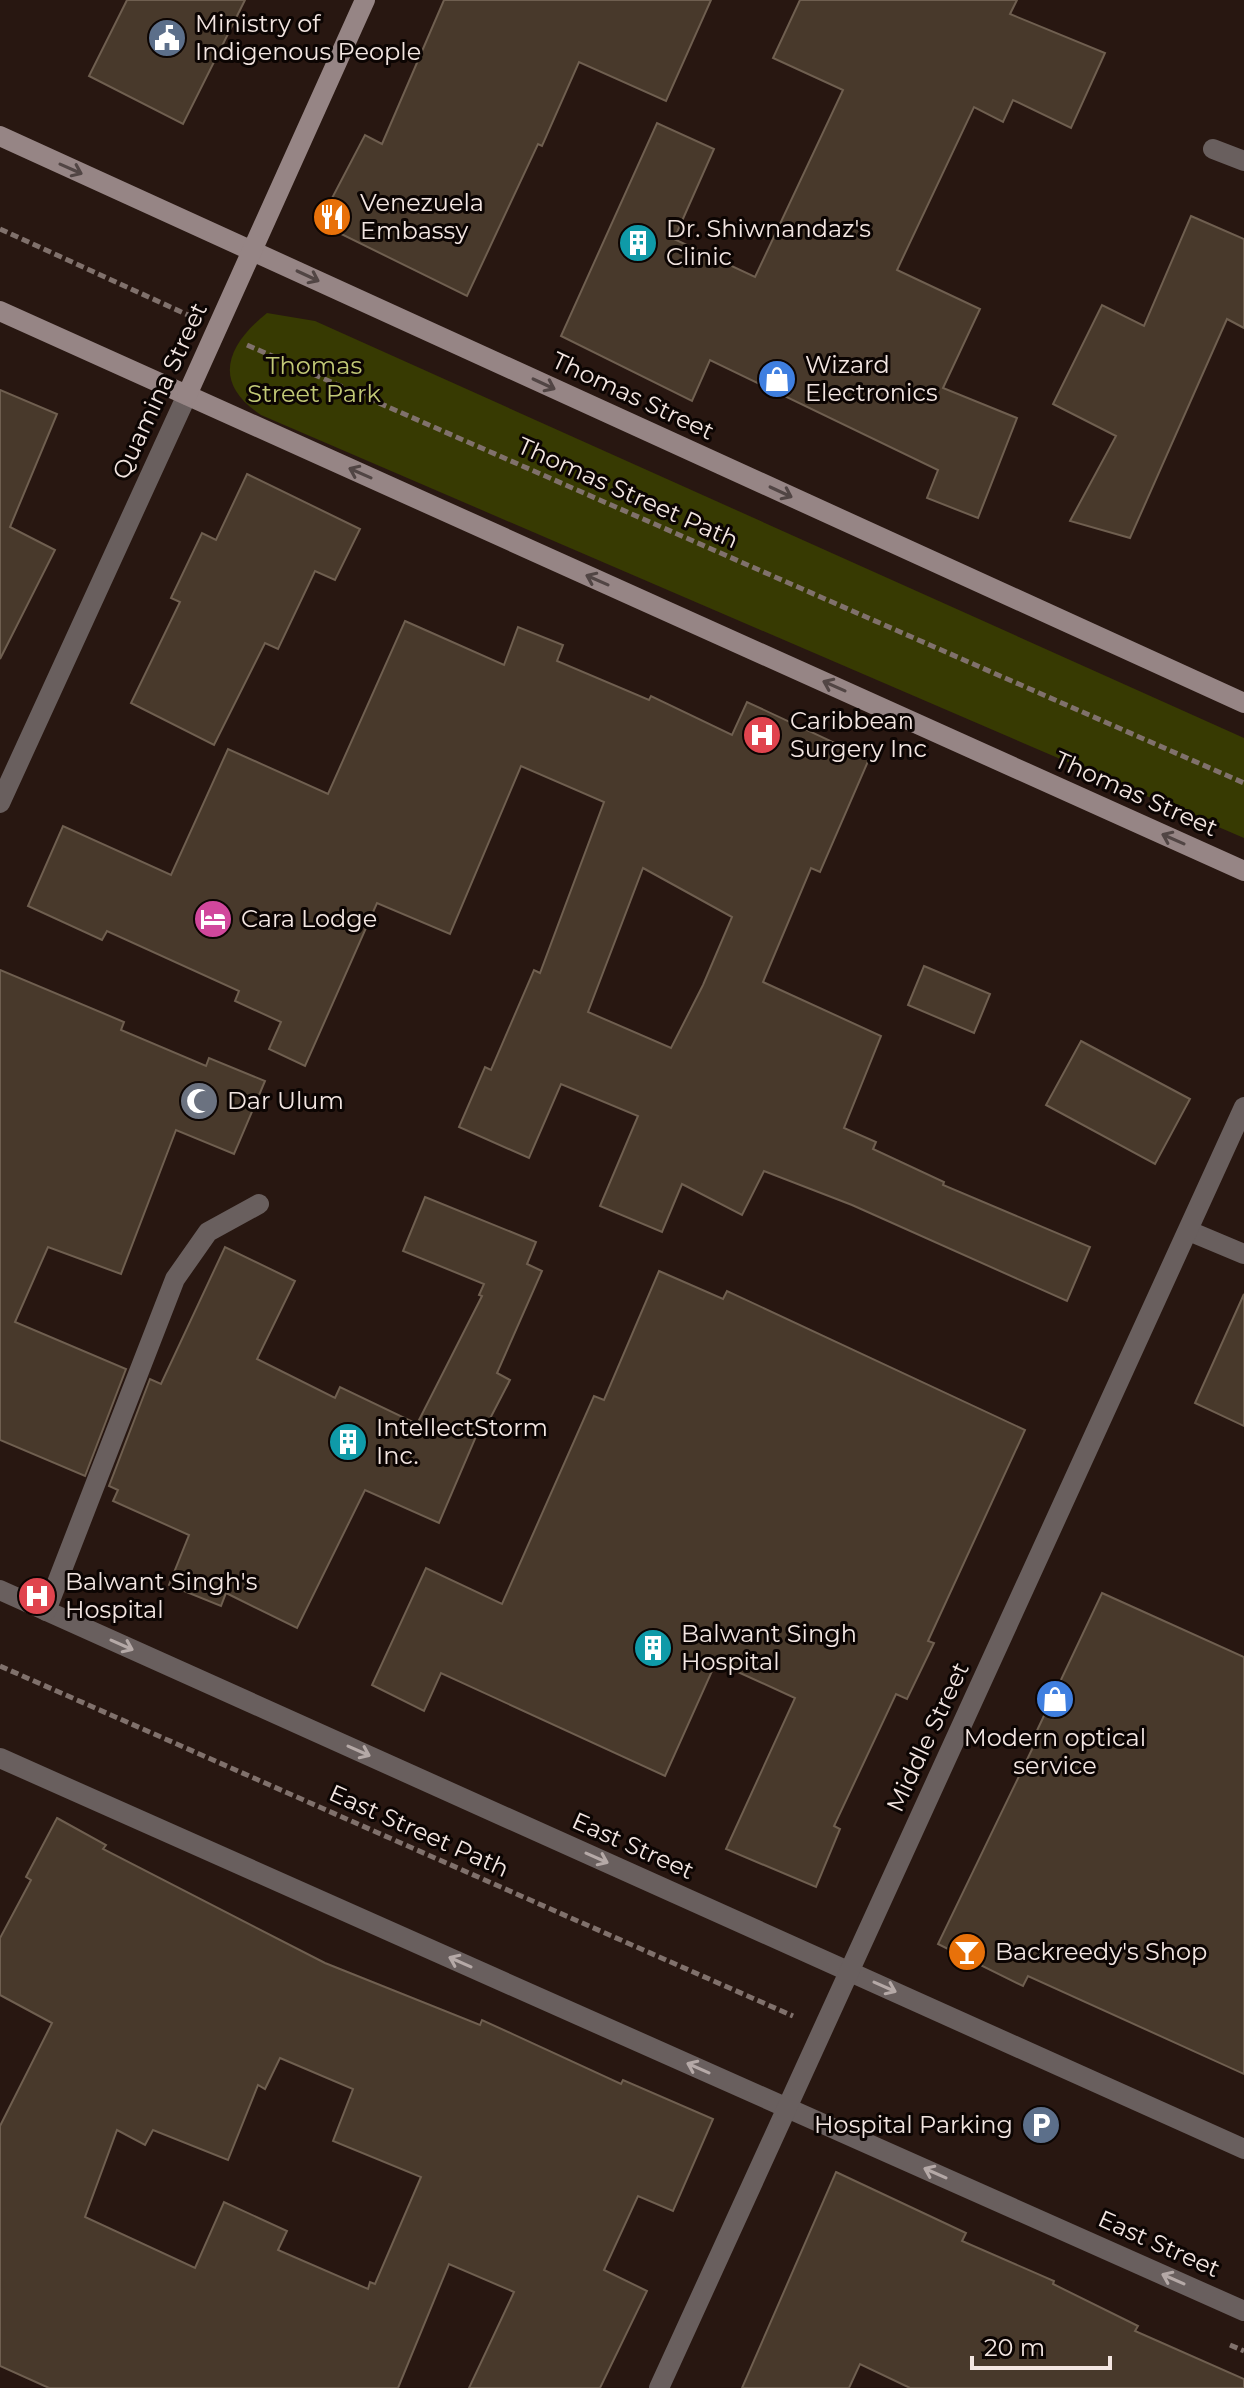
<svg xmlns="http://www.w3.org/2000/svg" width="1244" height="2388" viewBox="0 0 1244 2388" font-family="Montserrat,sans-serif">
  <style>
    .green { fill: #373a02 }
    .building { fill: #48392b; stroke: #6f5f50; stroke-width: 2; fill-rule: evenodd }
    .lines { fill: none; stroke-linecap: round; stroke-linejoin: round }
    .path { stroke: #80716c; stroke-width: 5; stroke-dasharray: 8 4; stroke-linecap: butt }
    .lane { stroke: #695f5e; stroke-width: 20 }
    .street { stroke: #695f5e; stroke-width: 20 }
    .secondary { stroke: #968585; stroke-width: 20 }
    .oneway { stroke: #514544 }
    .oneway2 { stroke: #b5a9a7 }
    .labels { text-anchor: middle; stroke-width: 6; stroke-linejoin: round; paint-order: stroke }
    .poi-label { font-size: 24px; fill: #f3e6e2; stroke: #0c0503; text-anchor: start }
    .park-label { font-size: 24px; fill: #c3ca77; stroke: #0c0503 }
    .street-label { font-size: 24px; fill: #f3e6e2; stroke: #0c0503 }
  </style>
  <rect width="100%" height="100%" fill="#281711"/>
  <path class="green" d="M267,313L315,321L1244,738V838L261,415C212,383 226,346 267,313Z"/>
  <g class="building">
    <polygon points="127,0 245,0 183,124 89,76"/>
    <polygon points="444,0 711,0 666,101 579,62 542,146 538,144 467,296 319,223 365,135 382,144"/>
    <polygon points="800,0 1017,0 1010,14 1105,53 1071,128 1013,100 1003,122 974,107 897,270 980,309 943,388 1017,418 978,518 927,498 938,470 710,360 692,401 561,336 657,123 714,149 674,239 755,277 843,90 773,58"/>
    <polygon points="1191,216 1244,239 1244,328 1227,319 1130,538 1070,521 1116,436 1053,404 1102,305 1144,326"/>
    <polygon points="0,390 57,414 10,527 55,550 0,659"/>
    <polygon points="247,474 360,529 335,580 315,571 278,649 265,643 214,745 131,703 180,602 171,598 202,533 216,540"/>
    <path d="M405,621L504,665L518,627L563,645L557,661L649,700L651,696L732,735L747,702L869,759L820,872L811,868L763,982L881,1036L844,1128L876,1142L873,1149L944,1182L943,1185L1090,1247L1067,1301L852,1205L764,1171L742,1215L682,1184L662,1232L600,1206L638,1116L561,1084L529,1158L459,1127L485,1067L491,1070L534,970L540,973L604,802L521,766L450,934L377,903L305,1066L269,1049L281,1022L235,1001L239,991L107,931L102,940L28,906L63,826L171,875L228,749L328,794ZM643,868L732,917L703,985L671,1048L588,1012Z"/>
    <polygon points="924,966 990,994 974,1033 908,1005"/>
    <polygon points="0,970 124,1022 121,1030 206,1066 209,1058 265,1081 234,1154 176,1130 121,1274 48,1247 15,1322 126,1369 85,1476 0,1440"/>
    <polygon points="1081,1041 1190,1099 1155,1164 1046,1105"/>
    <polygon points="425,1197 536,1242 527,1264 542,1271 497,1373 510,1380 481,1436 477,1434 439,1523 365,1490 297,1628 226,1593 221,1606 169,1585 189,1535 113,1501 118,1490 109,1486 150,1379 161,1384 225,1247 295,1281 257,1359 335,1398 340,1387 417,1424 482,1296 479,1295 484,1284 403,1251"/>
    <polygon points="659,1271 723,1299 727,1291 1025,1430 928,1641 934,1643 907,1699 896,1694 834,1826 840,1829 816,1887 726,1849 795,1698 716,1662 665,1776 441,1673 424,1711 372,1685 426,1568 502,1604 594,1396 604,1400"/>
    <polygon points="1244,1294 1244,1426 1195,1403"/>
    <polygon points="1102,1593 1244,1657 1244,2074 1028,1976 1023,1986 938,1944 1036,1741 1033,1739"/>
    <path d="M57,1818L106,1845L103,1849L325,1963L480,2025L482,2020L621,2084L623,2080L713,2119L673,2211L638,2196L604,2270L647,2291L600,2388H469L514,2292L449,2264L398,2388H49L0,2366V2126L52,2023L0,1995V1938L31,1880L26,1877ZM280,2058L353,2089L333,2141L421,2177L375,2284L370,2282L368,2289L278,2250L287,2231L224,2202L195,2268L85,2217L117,2130L145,2145L153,2130L228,2160L258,2085L265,2089Z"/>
    <polygon points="836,2172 966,2233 962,2241 1054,2281 1053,2284 1138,2326 1135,2331 1244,2379 1244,2388 910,2388 860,2364 849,2388 742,2388"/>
  </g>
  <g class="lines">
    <g class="path">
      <polyline points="0,229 188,315"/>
      <polyline points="247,345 1244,783"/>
      <polyline points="0,1666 793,2016"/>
      <polyline points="1230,2345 1244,2351"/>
    </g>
    <g class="lane">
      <polyline points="1213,149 1244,161"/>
      <polyline points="1189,1231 1244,1254"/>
    </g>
    <g class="street">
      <polyline points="0,803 187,395"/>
      <polyline points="0,1590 1244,2149"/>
      <polyline points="46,1611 175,1279 208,1232 259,1204"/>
      <polyline points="0,1758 1244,2311"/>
      <polyline points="659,2388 1244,1107"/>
    </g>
    <g class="secondary">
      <polyline points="0,136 1244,703"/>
      <polyline points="0,311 1244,871"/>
      <polyline points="187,395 365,0"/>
    </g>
  </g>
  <defs><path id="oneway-shaft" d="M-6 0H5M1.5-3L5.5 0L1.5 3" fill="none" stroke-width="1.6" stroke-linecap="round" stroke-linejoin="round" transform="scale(2)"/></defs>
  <g class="oneway">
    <use href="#oneway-shaft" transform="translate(71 169) rotate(24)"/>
    <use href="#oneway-shaft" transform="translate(308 276) rotate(25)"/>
    <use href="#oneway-shaft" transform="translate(544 384) rotate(25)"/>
    <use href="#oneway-shaft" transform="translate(360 473) rotate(-156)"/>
    <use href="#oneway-shaft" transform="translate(781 492) rotate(25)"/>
    <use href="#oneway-shaft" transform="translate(597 580) rotate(-156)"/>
    <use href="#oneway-shaft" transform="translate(834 686) rotate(-156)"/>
    <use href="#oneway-shaft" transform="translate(1173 839) rotate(-156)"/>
  </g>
  <g class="oneway2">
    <use href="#oneway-shaft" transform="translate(122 1645) rotate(24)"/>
    <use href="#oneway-shaft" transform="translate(359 1751) rotate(24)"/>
    <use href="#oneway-shaft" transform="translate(597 1858) rotate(24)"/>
    <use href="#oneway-shaft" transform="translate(460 1962) rotate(-156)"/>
    <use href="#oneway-shaft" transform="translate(885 1987) rotate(24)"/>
    <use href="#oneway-shaft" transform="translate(698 2068) rotate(-156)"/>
    <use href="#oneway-shaft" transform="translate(935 2173) rotate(-156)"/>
    <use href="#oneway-shaft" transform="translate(1173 2279) rotate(-156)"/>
  </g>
  <defs>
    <g id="civic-disc" transform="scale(2)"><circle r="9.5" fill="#5c6f8a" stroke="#0c0503"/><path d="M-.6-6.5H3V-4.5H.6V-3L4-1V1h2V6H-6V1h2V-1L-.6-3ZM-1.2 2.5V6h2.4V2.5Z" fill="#fff"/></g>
    <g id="restaurant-disc" transform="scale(2)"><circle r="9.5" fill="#e8710a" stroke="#0c0503"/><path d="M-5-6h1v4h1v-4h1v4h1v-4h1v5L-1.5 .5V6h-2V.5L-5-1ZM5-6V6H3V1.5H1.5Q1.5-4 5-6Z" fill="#fff"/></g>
    <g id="building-disc" transform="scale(2)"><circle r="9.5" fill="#0f9aa8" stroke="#0c0503"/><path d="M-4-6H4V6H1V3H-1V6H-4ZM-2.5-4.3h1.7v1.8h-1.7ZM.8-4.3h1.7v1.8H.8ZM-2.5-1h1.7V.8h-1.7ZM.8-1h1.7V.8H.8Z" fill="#fff"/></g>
    <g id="shop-disc" transform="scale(2)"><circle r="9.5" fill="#3f7fe0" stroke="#0c0503"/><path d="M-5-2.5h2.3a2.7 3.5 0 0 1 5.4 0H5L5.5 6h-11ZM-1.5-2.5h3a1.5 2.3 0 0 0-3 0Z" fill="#fff"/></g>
    <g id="hospital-disc" transform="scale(2)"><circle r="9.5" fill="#e0444e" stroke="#0c0503"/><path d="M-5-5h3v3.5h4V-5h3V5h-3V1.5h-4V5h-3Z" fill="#fff"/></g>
    <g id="hotel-disc" transform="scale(2)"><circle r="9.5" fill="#d1479c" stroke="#0c0503"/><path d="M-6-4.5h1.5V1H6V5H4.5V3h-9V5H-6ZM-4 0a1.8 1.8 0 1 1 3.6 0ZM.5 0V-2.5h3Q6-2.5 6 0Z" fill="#fff"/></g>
    <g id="mosque-disc" transform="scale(2)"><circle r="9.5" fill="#6b7280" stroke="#0c0503"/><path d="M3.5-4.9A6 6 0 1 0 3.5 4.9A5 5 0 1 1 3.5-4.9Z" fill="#fff"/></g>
    <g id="bar-disc" transform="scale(2)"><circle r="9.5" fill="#e8710a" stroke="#0c0503"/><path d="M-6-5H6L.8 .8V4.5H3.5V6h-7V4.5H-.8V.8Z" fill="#fff"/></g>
    <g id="parking-disc" transform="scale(2)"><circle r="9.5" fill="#5c6f8a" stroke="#0c0503"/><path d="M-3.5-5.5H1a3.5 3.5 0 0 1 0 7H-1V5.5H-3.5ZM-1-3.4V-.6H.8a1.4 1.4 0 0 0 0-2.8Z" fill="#fff"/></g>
  </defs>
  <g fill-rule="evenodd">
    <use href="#civic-disc" x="167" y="38"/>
    <use href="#restaurant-disc" x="332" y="217"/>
    <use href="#building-disc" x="638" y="243"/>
    <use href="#shop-disc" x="777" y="379"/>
    <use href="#hospital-disc" x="762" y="735"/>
    <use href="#hotel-disc" x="213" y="919"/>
    <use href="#mosque-disc" x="199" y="1101"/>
    <use href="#building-disc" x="348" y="1442"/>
    <use href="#hospital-disc" x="37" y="1596"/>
    <use href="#building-disc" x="653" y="1648"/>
    <use href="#shop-disc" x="1055" y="1699"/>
    <use href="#bar-disc" x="967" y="1952"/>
    <use href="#parking-disc" x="1041" y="2125"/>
  </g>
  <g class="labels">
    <g class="poi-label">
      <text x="195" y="32">Ministry of<tspan x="195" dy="28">Indigenous People</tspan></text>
      <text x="360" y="211">Venezuela<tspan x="360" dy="28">Embassy</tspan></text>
      <text x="666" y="237">Dr. Shiwnandaz's<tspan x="666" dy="28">Clinic</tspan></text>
      <text x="805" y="373">Wizard<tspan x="805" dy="28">Electronics</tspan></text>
      <text x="790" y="729">Caribbean<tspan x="790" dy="28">Surgery Inc</tspan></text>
      <text x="241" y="927">Cara Lodge</text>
      <text x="227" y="1109">Dar Ulum</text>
      <text x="376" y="1436">IntellectStorm<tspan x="376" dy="28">Inc.</tspan></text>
      <text x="65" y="1590">Balwant Singh's<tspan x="65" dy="28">Hospital</tspan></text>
      <text x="681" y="1642">Balwant Singh<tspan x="681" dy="28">Hospital</tspan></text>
      <text x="1055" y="1746" text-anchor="middle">Modern optical<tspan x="1055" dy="28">service</tspan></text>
      <text x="995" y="1960">Backreedy's Shop</text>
      <text x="1013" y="2133" text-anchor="end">Hospital Parking</text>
    </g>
    <g class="park-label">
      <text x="314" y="374">Thomas<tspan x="314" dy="28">Street Park</tspan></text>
    </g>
    <g class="street-label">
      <text transform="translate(160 391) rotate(-65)" y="8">Quamina Street</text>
      <text transform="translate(633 396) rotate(25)" y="8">Thomas Street</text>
      <text transform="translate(628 493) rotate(24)" y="8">Thomas Street Path</text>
      <text transform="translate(1136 794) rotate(24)" y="8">Thomas Street</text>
      <text transform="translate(928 1737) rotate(-65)" y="8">Middle Street</text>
      <text transform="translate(419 1831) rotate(24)" y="8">East Street Path</text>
      <text transform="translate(633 1846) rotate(24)" y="8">East Street</text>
      <text transform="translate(1159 2244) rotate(24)" y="8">East Street</text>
    </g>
  </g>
  <path d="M972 2356v12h138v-12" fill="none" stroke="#f3e6e2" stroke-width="4"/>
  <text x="984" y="2356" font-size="24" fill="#f3e6e2" stroke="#0c0503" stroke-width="6" paint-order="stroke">20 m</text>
</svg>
